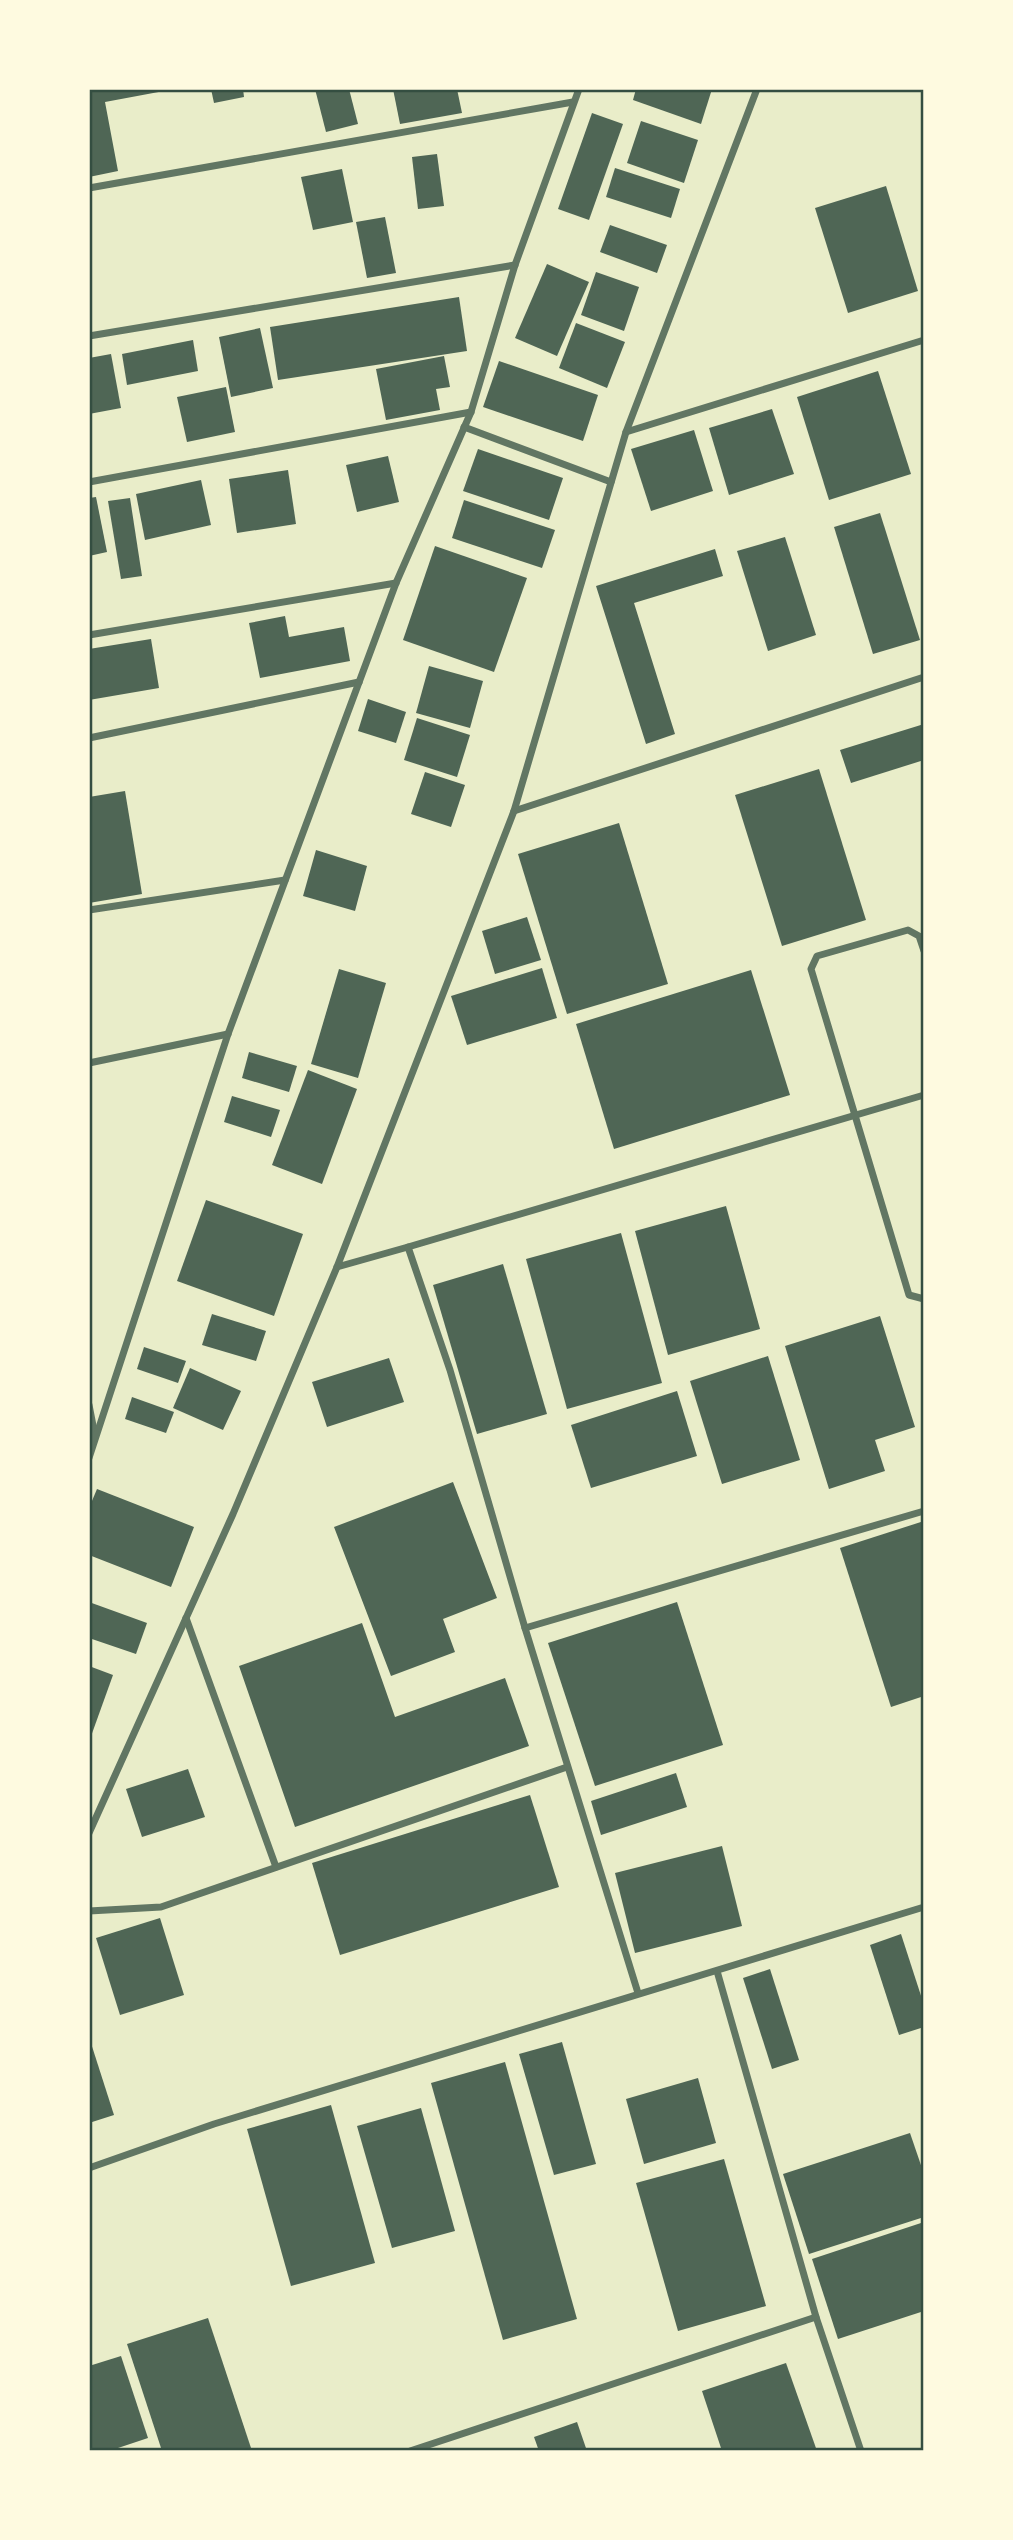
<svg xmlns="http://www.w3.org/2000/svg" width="1013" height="2540" viewBox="0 0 1013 2540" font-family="Jost,sans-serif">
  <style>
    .building { fill: #4f6655 }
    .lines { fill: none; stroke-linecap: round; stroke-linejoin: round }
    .minor { stroke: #617663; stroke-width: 7 }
    .neatline { fill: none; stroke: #344e41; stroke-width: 2.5 }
  </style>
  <rect width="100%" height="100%" fill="#e9edc9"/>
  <g class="building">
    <polygon points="89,89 164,91 105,102 118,171 89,177"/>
    <polygon points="211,89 243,89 244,97 214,103"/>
    <polygon points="315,89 349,89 358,124 326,132"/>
    <polygon points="393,89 457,89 462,113 400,124"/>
    <polygon points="636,89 712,89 701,124 633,100"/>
    <polygon points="592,113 623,124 589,220 558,209"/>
    <polygon points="641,121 698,140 684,183 627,163"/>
    <polygon points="437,154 444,206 418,209 412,157"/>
    <polygon points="615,168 680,189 671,218 606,197"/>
    <polygon points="342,169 353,222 313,230 301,177"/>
    <polygon points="886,186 918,291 848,313 815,208"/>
    <polygon points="385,217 396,273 367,278 356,222"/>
    <polygon points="610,225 667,245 657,273 600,252"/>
    <polygon points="547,264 589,282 557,356 515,338"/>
    <polygon points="596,272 639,287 624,331 581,315"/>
    <polygon points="459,297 467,351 278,380 270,327"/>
    <polygon points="576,323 625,342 607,388 559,368"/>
    <polygon points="260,328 273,388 231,397 219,337"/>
    <polygon points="193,340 198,371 127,385 122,354"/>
    <polygon points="111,354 121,408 89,414 89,358"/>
    <polygon points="444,356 450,387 436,389 440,410 386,420 376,369"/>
    <polygon points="499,361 598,395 583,441 483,407"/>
    <polygon points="878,371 911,474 829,500 797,397"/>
    <polygon points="226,387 235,432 187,442 177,397"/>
    <polygon points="772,409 794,474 729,495 709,428"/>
    <polygon points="694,430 713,491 651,511 631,449"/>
    <polygon points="478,449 563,478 549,520 463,491"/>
    <polygon points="388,456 399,502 357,512 346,465"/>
    <polygon points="288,470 296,524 237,533 229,479"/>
    <polygon points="201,480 211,525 145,540 136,494"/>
    <polygon points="96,497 107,552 89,556 89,498"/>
    <polygon points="130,498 142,576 121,579 108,501"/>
    <polygon points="464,500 555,530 542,568 452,538"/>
    <polygon points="880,513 920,640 873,654 834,527"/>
    <polygon points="785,537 816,635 768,651 737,551"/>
    <polygon points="435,546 527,578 494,672 403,640"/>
    <polygon points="715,549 723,576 634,603 675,734 646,744 596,586"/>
    <polygon points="285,616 289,637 344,627 350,661 260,678 249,623"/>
    <polygon points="151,639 159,688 89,700 89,649"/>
    <polygon points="429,666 483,681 470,728 416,713"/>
    <polygon points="368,699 406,712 396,743 358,731"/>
    <polygon points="417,718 470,735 457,777 404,760"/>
    <polygon points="924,724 924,760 851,783 840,750"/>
    <polygon points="819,769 866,920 782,946 735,795"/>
    <polygon points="425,772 465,785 451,827 411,814"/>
    <polygon points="125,791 142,894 89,903 89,797"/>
    <polygon points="619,823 668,984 567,1014 518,854"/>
    <polygon points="316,850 367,866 355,911 303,896"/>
    <polygon points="527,917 541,960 495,974 482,931"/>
    <polygon points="542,968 557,1018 467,1045 451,996"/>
    <polygon points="339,969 386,983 358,1078 311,1064"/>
    <polygon points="751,970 790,1095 614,1149 576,1024"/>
    <polygon points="249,1052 297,1066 289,1092 242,1078"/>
    <polygon points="308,1070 357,1089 322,1184 272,1165"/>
    <polygon points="232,1096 280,1110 271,1137 224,1122"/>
    <polygon points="206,1200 303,1234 274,1316 177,1281"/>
    <polygon points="726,1206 760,1329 668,1355 635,1231"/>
    <polygon points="621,1233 662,1383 567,1409 526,1259"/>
    <polygon points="503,1264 547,1414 477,1434 433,1285"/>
    <polygon points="212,1314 266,1331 256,1361 202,1345"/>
    <polygon points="880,1316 915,1427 875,1440 885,1471 829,1489 785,1346"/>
    <polygon points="144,1347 186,1361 178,1383 137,1369"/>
    <polygon points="768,1356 800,1460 722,1484 690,1381"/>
    <polygon points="389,1358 404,1402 327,1427 312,1382"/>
    <polygon points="190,1368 241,1391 223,1430 173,1408"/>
    <polygon points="677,1391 697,1456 591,1488 571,1425"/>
    <polygon points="132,1397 174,1412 166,1433 125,1419"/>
    <polygon points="453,1482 497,1598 443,1619 455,1652 391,1676 334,1527"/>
    <polygon points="97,1489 194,1527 171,1587 89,1555 89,1508"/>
    <polygon points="924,1521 924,1696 891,1707 840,1548"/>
    <polygon points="89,1602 147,1623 136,1654 89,1638"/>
    <polygon points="677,1602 723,1745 595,1786 548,1643"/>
    <polygon points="362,1623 395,1717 505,1678 529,1746 295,1827 239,1666"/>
    <polygon points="89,1666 113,1675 90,1739 89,1739"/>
    <polygon points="188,1769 205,1817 142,1837 126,1789"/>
    <polygon points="676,1773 687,1807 601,1835 591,1801"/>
    <polygon points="530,1795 559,1887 340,1955 312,1863"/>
    <polygon points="722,1846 742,1926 635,1953 615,1873"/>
    <polygon points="160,1918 184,1995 120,2015 96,1938"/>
    <polygon points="901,1934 924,2005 924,2027 899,2035 870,1945"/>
    <polygon points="770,1969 799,2060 772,2069 743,1978"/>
    <polygon points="89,2037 114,2115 89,2123"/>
    <polygon points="562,2042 596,2164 554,2175 519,2054"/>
    <polygon points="505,2062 577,2319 503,2340 431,2083"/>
    <polygon points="698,2078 716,2143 644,2164 626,2099"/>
    <polygon points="331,2105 375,2263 291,2286 247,2129"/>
    <polygon points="421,2108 455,2231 392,2248 357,2126"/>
    <polygon points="910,2133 924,2174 924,2217 809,2254 783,2174"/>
    <polygon points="724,2159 766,2306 678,2331 636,2183"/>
    <polygon points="924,2222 924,2311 838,2339 812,2259"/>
    <polygon points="208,2318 252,2451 162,2451 127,2344"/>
    <polygon points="121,2356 148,2438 109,2451 89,2451 89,2366"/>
    <polygon points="786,2363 817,2451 722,2451 702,2391"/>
    <polygon points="577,2422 587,2451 539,2451 534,2437"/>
  </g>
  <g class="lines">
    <g class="minor">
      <polyline points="89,188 573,102"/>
      <polyline points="89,336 515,265"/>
      <polyline points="464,427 611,482"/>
      <polyline points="626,432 924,340"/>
      <polyline points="89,482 471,412"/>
      <polyline points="89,635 396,583"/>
      <polyline points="89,738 359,682"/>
      <polyline points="514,811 924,677"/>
      <polyline points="89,910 285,880"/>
      <polyline points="924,951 919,936 908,930 817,956 811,969 909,1295 924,1299"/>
      <polyline points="89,1063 228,1034"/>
      <polyline points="337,1267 408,1247"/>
      <polyline points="89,1405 95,1436"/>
      <polyline points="89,1458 228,1034 396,583 471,412 515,265 579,89"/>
      <polyline points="186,1618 276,1867"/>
      <polyline points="525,1628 924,1511"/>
      <polyline points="89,1833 233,1514 337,1267 514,811 626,432 757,89"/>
      <polyline points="89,1911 161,1907 567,1767"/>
      <polyline points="717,1971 816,2317 861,2451"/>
      <polyline points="638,1993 525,1628 450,1370 408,1247 924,1095"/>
      <polyline points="89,2168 214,2124 924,1907"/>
      <polyline points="410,2451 816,2317"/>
    </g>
  </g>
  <rect width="1013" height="2540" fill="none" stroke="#fefae0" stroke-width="182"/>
  <rect x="91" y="91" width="831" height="2358" class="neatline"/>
</svg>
